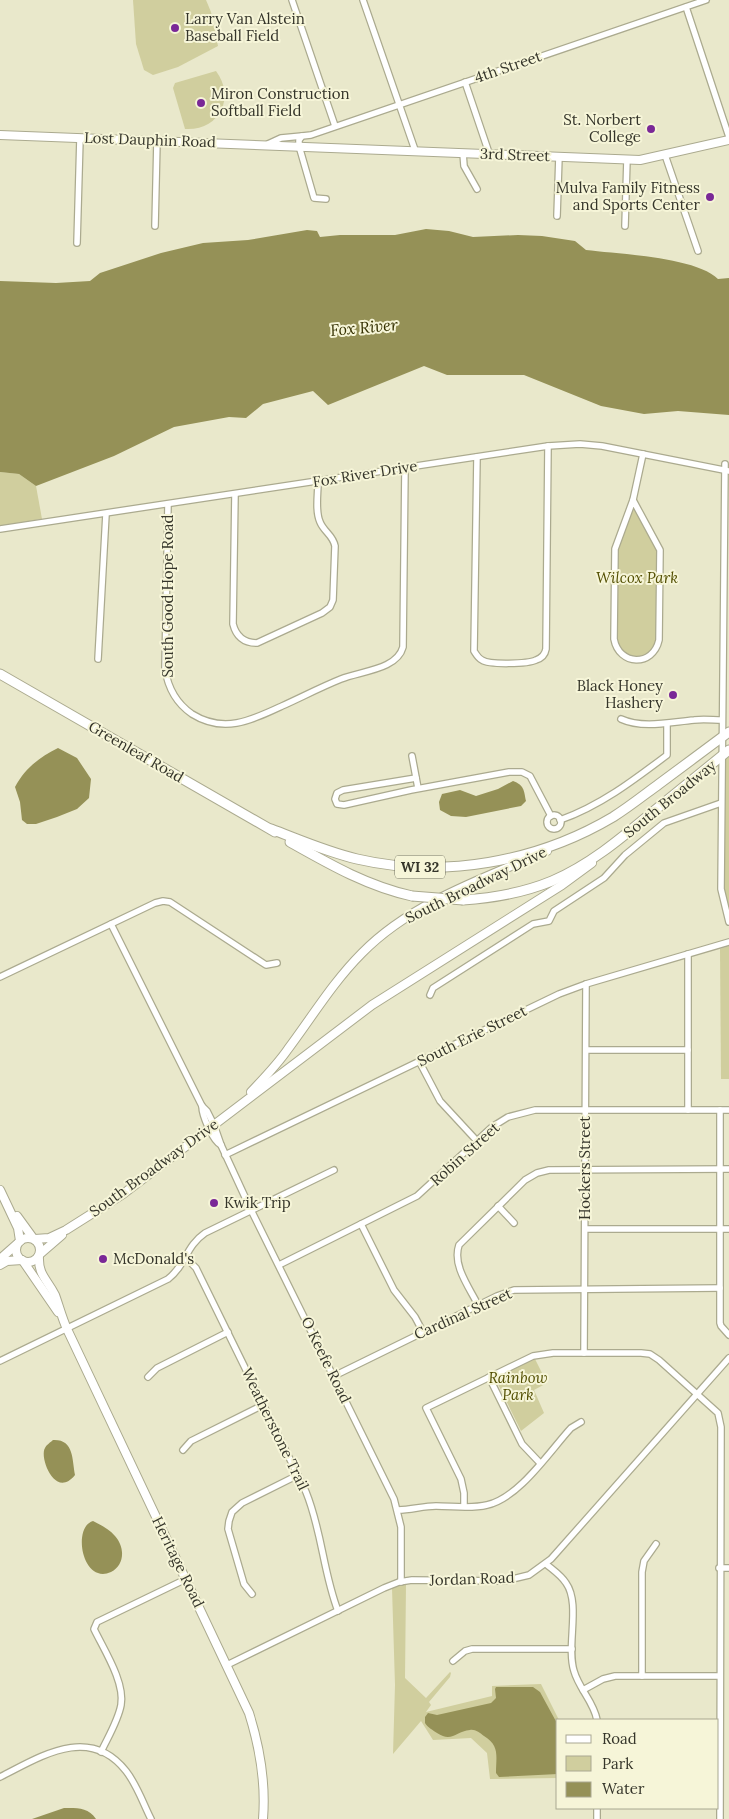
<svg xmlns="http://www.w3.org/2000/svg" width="729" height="1819" viewBox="0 0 729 1819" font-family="Lora,serif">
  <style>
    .green { fill: #d0ce9e }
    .water { fill: #959157 }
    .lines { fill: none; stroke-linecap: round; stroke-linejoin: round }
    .minor-casing { stroke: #abaa8f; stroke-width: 8 }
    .secondary-casing { stroke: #abaa8f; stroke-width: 10 }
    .primary-casing { stroke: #abaa8f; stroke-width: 11 }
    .minor { stroke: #fff; stroke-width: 5.5 }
    .secondary { stroke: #fff; stroke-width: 8 }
    .primary { stroke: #fff; stroke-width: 9 }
    .primary-bridge-casing { stroke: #abaa8f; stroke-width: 11; stroke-linecap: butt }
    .primary-bridge { stroke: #fff; stroke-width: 9 }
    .poi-dot { fill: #7a2897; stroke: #f6f5d8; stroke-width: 2 }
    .labels { text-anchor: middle; stroke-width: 4; stroke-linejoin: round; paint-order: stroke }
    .shield { fill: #f6f5d8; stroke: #6f6f5e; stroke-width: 1 }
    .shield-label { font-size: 14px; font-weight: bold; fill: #35352a }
    .poi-label { font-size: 15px; fill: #35352a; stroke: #f6f5d8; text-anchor: start }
    .street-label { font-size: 15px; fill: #35352a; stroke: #f6f5d8 }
    .park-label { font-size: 15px; font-style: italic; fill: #524e01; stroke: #f6f5d8 }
    .water-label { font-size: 16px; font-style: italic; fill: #343000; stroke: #f6f5d8 }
  </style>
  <rect width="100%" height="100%" fill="#e9e8cb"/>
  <g class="green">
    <polygon points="133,0 206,0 211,12 218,46 178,67 153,75 144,70 136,44"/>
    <path d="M216,71C236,98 219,131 185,129L173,88L175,83Z"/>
    <polygon points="0,472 19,474 36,486 42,519 0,526"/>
    <polygon points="633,500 660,550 659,640 653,653 633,660 617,647 615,549"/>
    <polygon points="729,750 729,922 721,889 721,756"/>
    <polygon points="729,946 729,1079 721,1079 720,949"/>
    <polygon points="535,1359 547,1383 534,1390 544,1413 521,1431 496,1380 498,1376"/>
    <polygon points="406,1584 405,1678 426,1698 450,1672 451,1673 450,1677 429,1702 431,1705 426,1712 492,1696 492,1686 541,1684 559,1720 558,1720 558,1778 490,1779 487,1753 471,1738 433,1740 421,1721 393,1754 395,1685 392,1588"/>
  </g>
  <g class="water">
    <path d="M426,229L449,231L473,237L518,235L542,236L575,241L586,250C618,254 696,257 718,279L729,278V415L678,411L644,414L601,406L524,375H447L424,366L328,405L313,391L263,404L246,418L229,417L174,427L114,456L36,486L19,474L0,472V281L56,283L90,281L100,273L161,253L203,243L248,240L307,230L317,231L320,237L340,235H395Z"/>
    <path d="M58,748L77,758L91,779L89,798L77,809L57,817L36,824H27L22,820L20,802L15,787C25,768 40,757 58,748Z"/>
    <path d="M513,781C524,785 524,790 526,801L521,806L466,817L451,816L440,810L439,802L442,794L460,790L476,796L498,789Z"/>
    <path d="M53,1440C74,1439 72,1459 75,1475C55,1500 39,1457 45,1448C46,1445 51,1442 53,1440Z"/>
    <path d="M93,1521C101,1525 109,1529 115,1536C125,1547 125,1565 111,1572C82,1585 72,1527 93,1521Z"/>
    <path d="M496,1687H533L540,1692L558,1725V1774L499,1777L496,1773C496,1756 500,1746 484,1736C480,1733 475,1729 470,1730C456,1731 452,1743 437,1733C433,1730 428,1728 425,1723V1717L428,1713L437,1715L491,1703L496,1698L495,1689Z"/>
    <path d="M64,1808C77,1808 88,1807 96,1819H32Z"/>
  </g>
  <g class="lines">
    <g class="minor-casing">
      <g id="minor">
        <polyline points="292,0 335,126"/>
        <polyline points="363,0 415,150"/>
        <polyline points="686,7 729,137"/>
        <polyline points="465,82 489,153"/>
        <polyline points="268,144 281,138 302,136"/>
        <polyline points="463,153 464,166 477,189"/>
        <polyline points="665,155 698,251"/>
        <polyline points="326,199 314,198 299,146 299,140 302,136 311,135 706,0"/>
        <polyline points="557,216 559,156"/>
        <polyline points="155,226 157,141"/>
        <polyline points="625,226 627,159"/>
        <polyline points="77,243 80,138"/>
        <path d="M477,457L474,651C476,654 478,658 482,660C489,665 528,664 536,660C542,658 545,655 546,649L548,446"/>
        <polyline points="725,464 721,889 729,922"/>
        <path d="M235,494L233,624C236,636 244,643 257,643L322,613L330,607L333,600L335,546C333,535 324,532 320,522C315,511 318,494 318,482"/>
        <path d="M633,500L660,550L659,640C653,667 619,666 614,639L615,549Z"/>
        <polyline points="633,500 643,454"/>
        <path d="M168,504L165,669C168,688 176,703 192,714C224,734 252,720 282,706C302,697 321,687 341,679C360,671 397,670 403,647L405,468"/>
        <polyline points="0,529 548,446 580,444 602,446 729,471"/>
        <polyline points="98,659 106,514"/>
        <path d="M621,719C643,729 671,722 694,720C703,719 713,720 722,720"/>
        <polyline points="412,756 418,788"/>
        <polyline points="416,778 343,790 337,793 335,799 337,804 344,805 411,790 509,772 522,772 530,776 551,816"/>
        <circle cx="554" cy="822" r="7"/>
        <path d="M560,820C600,806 634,780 667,755V724"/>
        <polyline points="111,924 202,1106 207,1111 214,1125 221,1145 251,1210 394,1499 401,1527 401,1582"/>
        <polyline points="0,977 155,903 163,901 170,902 266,965 277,963"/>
        <polyline points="430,995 433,988 533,924 549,921 554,911 604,878 625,855 664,823 721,803"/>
        <polyline points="586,1050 688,1050"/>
        <polyline points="419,1061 440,1101 477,1141"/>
        <path d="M202,1106C202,1116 213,1141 221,1145"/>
        <polyline points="688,1110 688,954"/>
        <polyline points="720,1110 720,1323 721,1326 729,1335"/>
        <polyline points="225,1155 559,994 586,984 729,942"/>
        <polyline points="498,1206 514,1223"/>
        <polyline points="361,1224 394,1290 415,1317 423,1332"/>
        <polyline points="585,1229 729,1229"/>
        <path d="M185,1257L196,1268L306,1492C322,1531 323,1572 338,1611"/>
        <polyline points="279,1265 417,1196 492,1127 508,1117 535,1110 729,1110"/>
        <path d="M478,1305C469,1287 452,1265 459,1245L525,1180L537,1173L549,1170L729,1169"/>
        <polyline points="584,1353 586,984"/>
        <path d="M0,1361L168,1279C187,1264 185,1247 205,1233L334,1170"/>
        <polyline points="334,1376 497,1296 514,1290 720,1288"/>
        <polyline points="148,1377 157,1368 228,1332"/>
        <polyline points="489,1377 522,1444 540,1463"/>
        <polyline points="183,1450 191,1441 263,1405"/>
        <polyline points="464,1506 464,1493 461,1479 426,1408 533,1356 553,1353 641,1353 650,1354 659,1360 718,1413 721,1427 720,1819"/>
        <path d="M398,1510C411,1510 423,1506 436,1506C453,1506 471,1509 487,1505C519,1498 549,1452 571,1428L581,1422"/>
        <path d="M546,1564C553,1570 561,1575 566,1583C581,1604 566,1646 574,1671C579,1689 594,1702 597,1720"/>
        <polyline points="719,1568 729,1568"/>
        <polyline points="252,1594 244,1584 228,1529 229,1521 232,1512 242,1503 298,1475"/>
        <polyline points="453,1661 465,1651 472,1649 572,1649"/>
        <polyline points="227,1665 384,1588 399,1582 412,1580 504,1581 529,1575 551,1559 729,1358"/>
        <polyline points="642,1676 642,1572 644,1561 656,1544"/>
        <polyline points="583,1690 603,1679 615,1676 719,1676"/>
        <path d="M101,1752C108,1737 118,1721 121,1705C125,1682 104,1650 94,1629L97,1622L186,1579"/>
        <path d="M0,1777C40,1757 89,1724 126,1771C137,1785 143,1803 151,1819"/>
        <polyline points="597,1819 597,1808"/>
      </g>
    </g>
    <g class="secondary-casing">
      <g id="secondary">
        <polyline points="0,135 640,160 729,140"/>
        <path d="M251,1092C264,1078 277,1065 288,1049C312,1017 333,982 362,953C411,903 484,878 547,851"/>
        <polyline points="0,1190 18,1228 20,1241"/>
        <polyline points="17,1216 33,1238"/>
        <circle cx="28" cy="1250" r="12"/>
        <polyline points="35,1239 49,1238 66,1230 123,1194 372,1005 562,885 592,863"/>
        <polyline points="40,1254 62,1235"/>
        <path d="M39,1256C38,1275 47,1279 55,1295C59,1306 62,1318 67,1329L249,1713C260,1748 266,1782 263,1819"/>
        <polyline points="0,1259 17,1244"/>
        <polyline points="23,1261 58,1312"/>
        <polyline points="0,1265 7,1261 22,1260"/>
      </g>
    </g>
    <g class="primary-casing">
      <g id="primary">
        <polyline points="0,674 275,832"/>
        <path d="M271,829C300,840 327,852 357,859C443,879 537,862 613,817C629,807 644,795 659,784C682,767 706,749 729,732"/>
        <path d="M290,842C329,864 367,886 412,896"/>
        <path d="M463,900C494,898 523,893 552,881C589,865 619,840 649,815C676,793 702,772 729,750"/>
      </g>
    </g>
    <use href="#minor" class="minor"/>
    <use href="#secondary" class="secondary"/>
    <use href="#primary" class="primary"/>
    <g class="primary-bridge-casing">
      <polyline id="primary-bridge" points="412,896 463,900"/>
    </g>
    <use href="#primary-bridge" class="primary-bridge"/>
  </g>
  <g class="poi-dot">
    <circle cx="175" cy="28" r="5"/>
    <circle cx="201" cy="103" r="5"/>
    <circle cx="651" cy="129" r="5"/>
    <circle cx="710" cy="197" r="5"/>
    <circle cx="673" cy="695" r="5"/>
    <circle cx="214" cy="1203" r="5"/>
    <circle cx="103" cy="1259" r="5"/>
  </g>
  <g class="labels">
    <rect class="shield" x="395" y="855.5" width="50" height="23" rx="4"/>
    <g class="shield-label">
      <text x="420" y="872">WI 32</text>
    </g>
    <g class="poi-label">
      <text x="185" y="24">Larry Van Alstein<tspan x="185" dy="17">Baseball Field</tspan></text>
      <text x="211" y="99">Miron Construction<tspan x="211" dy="17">Softball Field</tspan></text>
      <text x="641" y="125" text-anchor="end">St. Norbert<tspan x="641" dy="17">College</tspan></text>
      <text x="700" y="193" text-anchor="end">Mulva Family Fitness<tspan x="700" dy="17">and Sports Center</tspan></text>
      <text x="663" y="691" text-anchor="end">Black Honey<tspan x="663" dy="17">Hashery</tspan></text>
      <text x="224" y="1208">Kwik Trip</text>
      <text x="113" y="1264">McDonald's</text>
    </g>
    <g class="street-label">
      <text transform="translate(508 67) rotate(-19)" y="5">4th Street</text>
      <text transform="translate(150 140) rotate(2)" y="5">Lost Dauphin Road</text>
      <text transform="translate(515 155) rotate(2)" y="5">3rd Street</text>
      <text transform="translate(365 474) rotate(-9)" y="5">Fox River Drive</text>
      <text transform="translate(168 596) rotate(-90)" y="5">South Good Hope Road</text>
      <text transform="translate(136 752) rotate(30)" y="5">Greenleaf Road</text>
      <text transform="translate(670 799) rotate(-39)" y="5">South Broadway</text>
      <text transform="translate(476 885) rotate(-26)" y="5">South Broadway Drive</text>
      <text transform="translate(472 1036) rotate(-26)" y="5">South Erie Street</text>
      <text transform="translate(465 1154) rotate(-42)" y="5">Robin Street</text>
      <text transform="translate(154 1168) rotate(-36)" y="5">South Broadway Drive</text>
      <text transform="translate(585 1168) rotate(-90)" y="5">Hockers Street</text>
      <text transform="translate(463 1314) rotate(-24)" y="5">Cardinal Street</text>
      <text transform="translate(326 1360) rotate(64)" y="5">O Keefe Road</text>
      <text transform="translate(275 1429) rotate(64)" y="5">Weatherstone Trail</text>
      <text transform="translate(178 1562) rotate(64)" y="5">Heritage Road</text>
      <text transform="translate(472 1579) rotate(-2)" y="5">Jordan Road</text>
    </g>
    <g class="park-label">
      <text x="637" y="583">Wilcox Park</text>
      <text x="518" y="1383">Rainbow<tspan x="518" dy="17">Park</tspan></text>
    </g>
    <g class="water-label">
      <text transform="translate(364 327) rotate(-5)" y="6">Fox River</text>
    </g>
  </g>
  <rect x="556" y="1719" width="162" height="90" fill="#f6f5d8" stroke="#a9a892"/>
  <rect x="566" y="1735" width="25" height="8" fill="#ffffff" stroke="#a9a892"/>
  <text x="602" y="1744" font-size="15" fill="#35352a">Road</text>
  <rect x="566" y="1756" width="25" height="15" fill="#d0ce9e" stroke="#a9a892"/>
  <text x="602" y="1769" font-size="15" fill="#35352a">Park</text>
  <rect x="566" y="1782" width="25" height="15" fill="#959157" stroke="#a9a892"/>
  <text x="602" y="1794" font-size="15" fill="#35352a">Water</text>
</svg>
